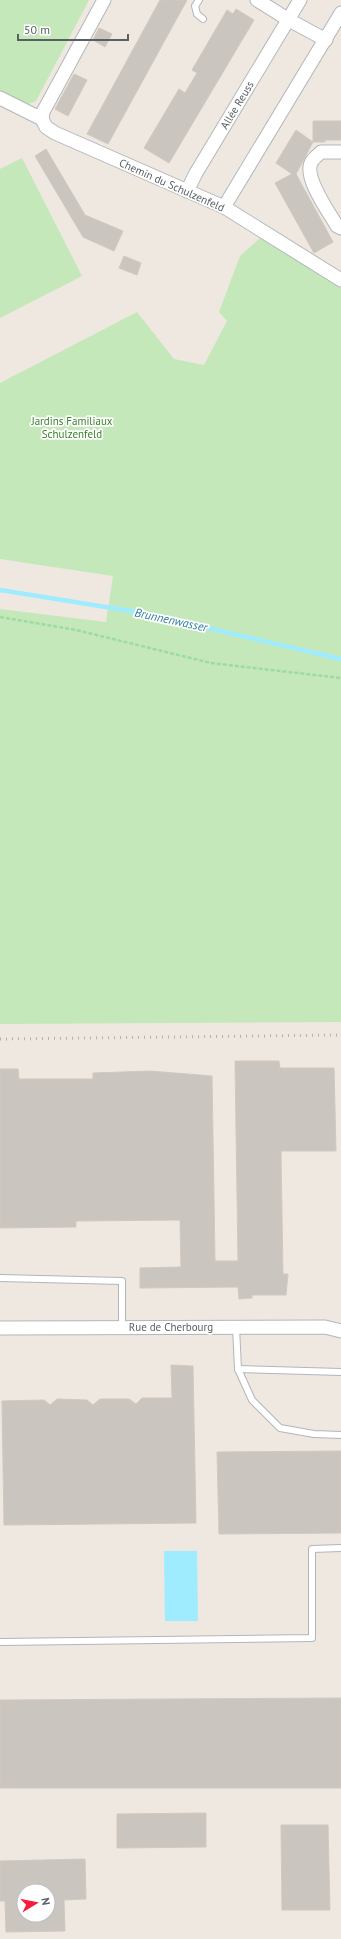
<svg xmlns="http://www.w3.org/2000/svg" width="341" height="1939" viewBox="0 0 341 1939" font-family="'PT Sans',sans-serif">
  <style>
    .green { fill: #c4e8ba }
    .water { fill: #9febff }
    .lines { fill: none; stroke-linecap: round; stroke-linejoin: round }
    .stream { stroke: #9febff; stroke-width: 4.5 }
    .building { fill: #cbc5bf; stroke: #d3c8be; fill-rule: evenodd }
    .service-casing { stroke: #b2b6ba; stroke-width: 8 }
    .minor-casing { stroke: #b2b6ba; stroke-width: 15 }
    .path { stroke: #9cdc9e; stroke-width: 2.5; stroke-dasharray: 4 2; stroke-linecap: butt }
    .service { stroke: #fff; stroke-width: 6 }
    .minor { stroke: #fff; stroke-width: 13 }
    .rail { stroke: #b1b2b3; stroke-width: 3; stroke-dasharray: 1 5; stroke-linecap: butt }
    .labels { text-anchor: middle; stroke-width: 3.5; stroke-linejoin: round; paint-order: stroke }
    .street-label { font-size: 11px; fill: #596063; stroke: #fff }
    .park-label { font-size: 11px; fill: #3a812b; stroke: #fff }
    .water-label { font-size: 12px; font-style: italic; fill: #2e7e9f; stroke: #fff }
  </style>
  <rect width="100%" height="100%" fill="#eee8e0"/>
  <g class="green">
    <polygon points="0,0 89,0 36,101 26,105 0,91"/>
    <polygon points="22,158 82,276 0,318 0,169"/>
    <polygon points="260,238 341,288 341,1022 0,1024 0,609 106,622 113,576 0,559 0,383 137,312 174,359 204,365 227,321 219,312 240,256"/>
  </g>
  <polygon class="water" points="164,1551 197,1551 198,1621 165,1621"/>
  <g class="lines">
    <polyline class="stream" points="0,590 143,613 341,659"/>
  </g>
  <g class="building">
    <polygon points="160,0 187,0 108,144 87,134"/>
    <polygon points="236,9 254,20 169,163 144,148 179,89 185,93 197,73 192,70 227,10 233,14"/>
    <polygon points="99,28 112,34 105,47 93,40"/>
    <polygon points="74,74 87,80 68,116 55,109"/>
    <polygon points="313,121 341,121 341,140 325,140 325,142 313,142 296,174 333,242 314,253 275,183 292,174 276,163 296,130 313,142"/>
    <polygon points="46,149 85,215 123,231 114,251 83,237 35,156"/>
    <polygon points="124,256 141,263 137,275 119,268"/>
    <polygon points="235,1061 279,1061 280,1068 334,1068 336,1151 281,1151 283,1274 288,1274 286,1295 252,1295 252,1298 239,1299 238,1287 140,1288 140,1268 181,1267 180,1220 76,1221 76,1227 0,1228 0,1069 18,1069 19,1079 93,1079 93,1073 150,1071 212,1076 215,1261 238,1261"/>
    <polygon points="171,1365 193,1366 196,1523 4,1525 2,1401 44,1400 50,1405 57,1399 87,1400 93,1405 100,1399 129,1399 136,1404 142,1398 172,1398"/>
    <polygon points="341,1451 341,1533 219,1534 217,1452"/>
    <polygon points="341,1698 341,1788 0,1788 0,1700"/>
    <polygon points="206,1813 206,1847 117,1848 117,1814"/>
    <polygon points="281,1825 328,1825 330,1910 282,1910"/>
    <path d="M85,1859L86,1899L64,1900L65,1931L6,1932L5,1901H0V1861ZM24,1891H48V1915H24Z"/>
  </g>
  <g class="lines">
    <g class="service-casing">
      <g id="service">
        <polyline points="199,0 195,6 197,14 203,19"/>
        <polyline points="0,1278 122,1281 122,1328"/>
        <polyline points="236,1327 238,1369 252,1400 280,1428 314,1434 341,1435"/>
        <polyline points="238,1369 341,1372"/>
        <polyline points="0,1642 312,1638 312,1549 341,1548"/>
      </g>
    </g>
    <g class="minor-casing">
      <g id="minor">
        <polyline points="257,0 289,20 326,40"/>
        <polyline points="0,98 42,119 46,127 55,133 224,207 341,280"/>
        <polyline points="42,119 43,112 104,0"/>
        <path d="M341,152H321C318,155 314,158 312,161C302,176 329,212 337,226L341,228"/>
        <polyline points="187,191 196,173 300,0"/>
        <polyline points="224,207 341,13"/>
        <polyline points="0,1328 325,1327 341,1331"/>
      </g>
    </g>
    <polyline class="path" points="0,617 76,630 211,663 341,678"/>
    <use href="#service" class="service"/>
    <use href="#minor" class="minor"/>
    <polyline class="rail" points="0,1039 341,1035"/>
  </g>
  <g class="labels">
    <g class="street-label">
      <text transform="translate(237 105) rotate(-59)" y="4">Allée Reuss</text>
      <text transform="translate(172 185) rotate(24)" y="4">Chemin du Schulzenfeld</text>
      <text x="171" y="1331">Rue de Cherbourg</text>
    </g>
    <g class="park-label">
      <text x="72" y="425">Jardins Familiaux<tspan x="72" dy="13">Schulzenfeld</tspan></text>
    </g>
    <g class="water-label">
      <text transform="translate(171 620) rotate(12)" y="4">Brunnenwasser</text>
    </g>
  </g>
  <g transform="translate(36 1903) rotate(80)"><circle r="19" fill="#ffffff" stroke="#bdbfc1"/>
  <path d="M0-3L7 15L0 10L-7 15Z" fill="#fa1b3c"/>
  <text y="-6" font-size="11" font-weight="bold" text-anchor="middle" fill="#596063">N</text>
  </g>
  <path d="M18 34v6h110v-6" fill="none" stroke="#596063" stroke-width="2"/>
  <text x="24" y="34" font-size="12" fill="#596063" stroke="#ffffff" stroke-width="3" paint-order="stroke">50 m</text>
</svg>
